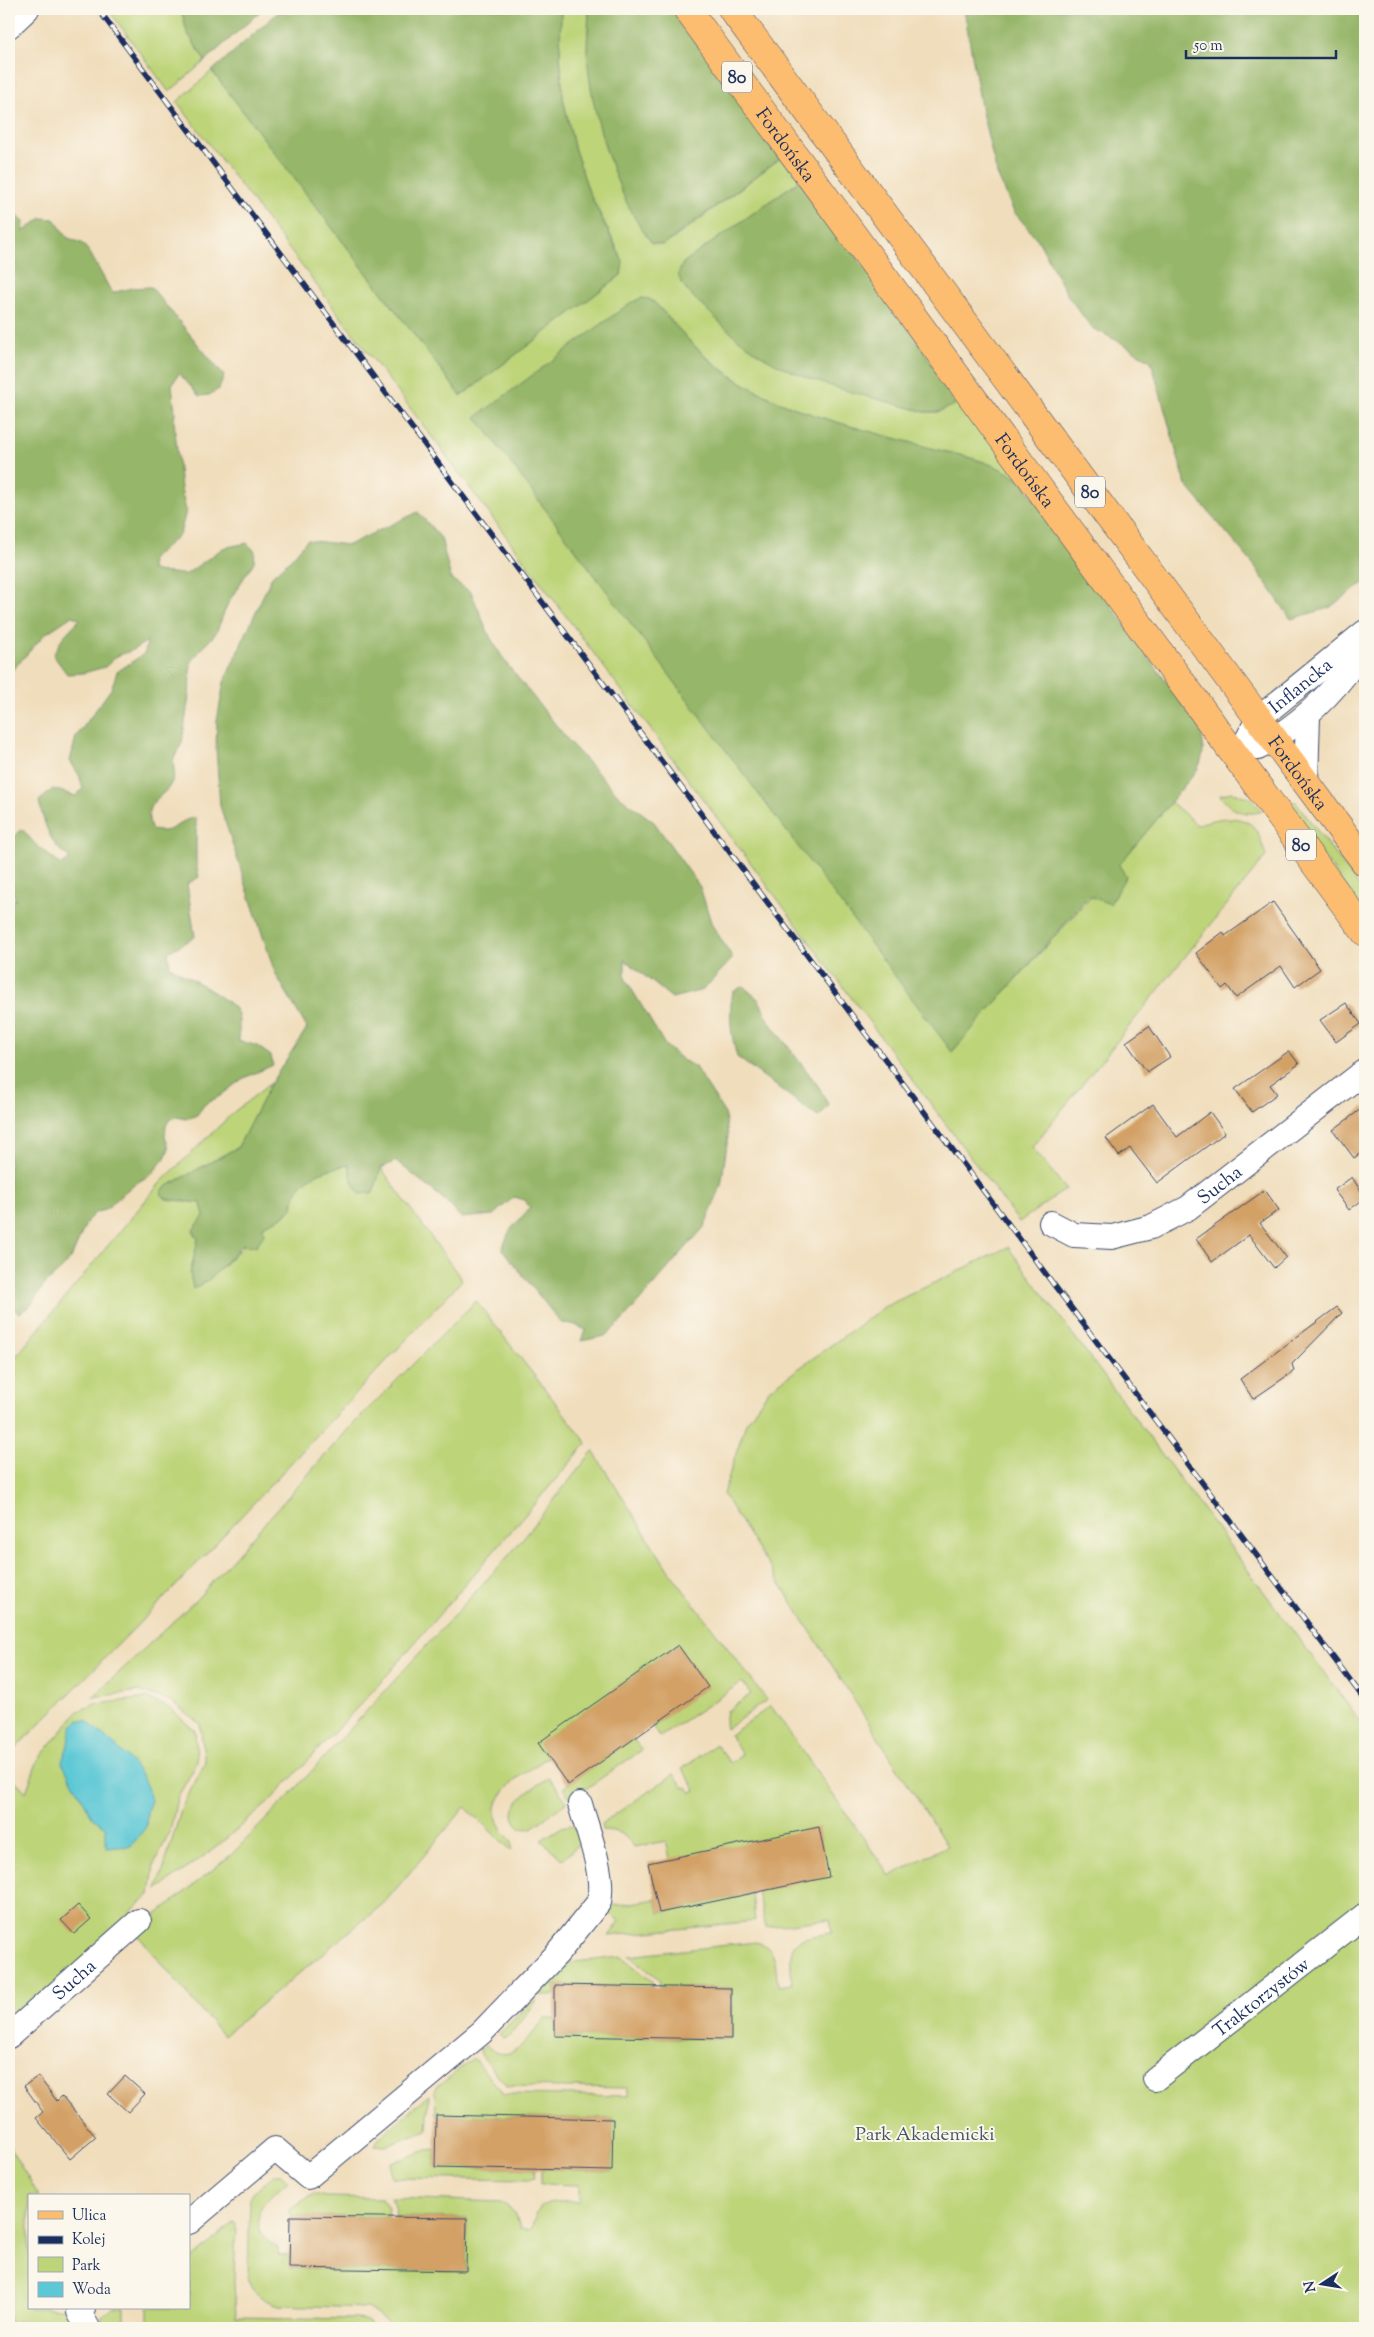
<svg xmlns="http://www.w3.org/2000/svg" width="1374" height="2337" viewBox="0 0 1374 2337" font-family="'Sorts Mill Goudy',serif">
  <style>
    .green { fill: #bdd479; stroke: #6c826c }
    .forest { fill: #96b669; stroke: #587264 }
    .water { fill: #5cc8d5; stroke: #3c7c9a }
    .building { fill: #d3a166 }
    .lines { fill: none; stroke-linecap: round; stroke-linejoin: round }
    .minor-casing { stroke: #3b496c; stroke-width: 26 }
    .major-casing { stroke: #3b496c; stroke-width: 29 }
    .minor { stroke: #fff; stroke-width: 24 }
    .major { stroke: #fcbd6f; stroke-width: 28 }
    .rail-casing { stroke: #1b2f5e; stroke-width: 5.5 }
    .rail { stroke: #fbf7ec; stroke-width: 4; stroke-dasharray: 11; stroke-linecap: butt }
    .labels { text-anchor: middle; stroke-width: 4; stroke-linejoin: round; paint-order: stroke }
    .shield { fill: #fbf7ec; stroke: #5e6b89; stroke-width: 1 }
    .shield-label { font-size: 18px; font-weight: bold; fill: #1b2f5e }
    .street-label { font-size: 19px; fill: #1b2f5e; stroke: #fbf7ec }
    .park-label { font-size: 19px; fill: #445865; stroke: #fbf7ec }
  </style>
  <rect width="100%" height="100%" fill="#fbf7ec"/>
  <filter id="ink" filterUnits="userSpaceOnUse"><feTurbulence type="fractalNoise" baseFrequency=".02" numOctaves="2"/><feDisplacementMap in="SourceGraphic" scale="10" xChannelSelector="R" yChannelSelector="G"/><feConvolveMatrix kernelMatrix="1 2 1 2 8 2 1 2 1" color-interpolation-filters="sRGB"/></filter>
  <filter id="wash" filterUnits="userSpaceOnUse"><feTurbulence type="fractalNoise" baseFrequency=".0096" numOctaves="4" result="noise"/><feDisplacementMap in="SourceGraphic" scale="20" xChannelSelector="R" yChannelSelector="G"/><feGaussianBlur stdDeviation="1.12" result="paint"/><feColorMatrix in="noise" values="0 0 0 0 0 0 0 0 0 0 0 0 0 0 0 0 0 1.4 0 .05"/><feComposite in="paint" operator="in"/></filter>
  <g filter="url(#wash)">
    <rect width="100%" height="100%" fill="#f0ddbb"/>
    <g class="green">
      <polygon points="108,9 181,9 187,32 205,61 169,92"/>
      <path d="M561,9H589L587,52L669,242L782,157L800,180L683,263L757,353L792,370L831,386L925,412H938L913,333L1022,482C991,458 953,455 916,444C844,424 766,408 708,358C689,342 672,321 655,303L649,299L636,300L952,1051L1119,865L1171,802L1197,825C1213,818 1244,812 1256,830C1261,837 1263,848 1266,856L1032,1147L1066,1189L1019,1222L423,425L177,102L212,71L461,396L621,275L620,254L589,192L574,147L563,98L560,53Z"/>
      <path d="M1232,792L1250,798L1262,811C1245,817 1229,810 1220,795Z"/>
      <polygon points="1295,801 1365,894 1365,913 1287,807"/>
      <polygon points="271,1083 238,1147 164,1188 166,1199 201,1203 204,1216 190,1274 210,1279 263,1226 287,1214 293,1207 295,1194 304,1182 322,1170 349,1165 353,1184 373,1193 381,1168 462,1280 174,1588 9,1755 9,1365 160,1183 235,1111"/>
      <path d="M1008,1247L1365,1728V2328H391L386,2321L367,2308L279,2305C262,2300 253,2294 248,2277L250,2198L253,2192L275,2174H281L288,2181C281,2188 271,2194 265,2202C251,2219 261,2240 278,2248V2255L289,2256L290,2268L466,2271L467,2218L394,2217L395,2206L391,2198L502,2202L516,2214L520,2229L531,2230C540,2195 549,2204 579,2201V2185L541,2184V2169L612,2171L613,2119L436,2115L435,2089L473,2058L504,2094L628,2096V2088L507,2086L481,2055L480,2050L486,2045C510,2070 531,2035 545,2018H555V2036L731,2039V1988L660,1987L659,1979L629,1956L756,1942C778,1947 775,1967 778,1986L792,1984C789,1941 788,1939 832,1933L830,1919L766,1927L758,1892L670,1859L666,1841L634,1847C626,1835 618,1830 602,1830L601,1824L674,1774L684,1788L687,1787L691,1793L696,1790L682,1769L716,1744L730,1763L742,1755L730,1735L771,1706L890,1876L947,1846L723,1494L746,1423L769,1390L884,1307Z"/>
      <polygon points="476,1301 587,1443 381,1682 268,1803 215,1848 157,1890 182,1807 205,1763 200,1724 171,1701 140,1691 93,1697 196,1600 352,1425"/>
      <path d="M593,1451L669,1571L767,1700L726,1729L725,1722L727,1711L751,1694L742,1682L660,1737L652,1726L707,1687L678,1645L539,1743L548,1757C517,1779 471,1802 512,1841V1851L465,1807L384,1903L223,2036L135,1932L231,1855L288,1797L511,1553Z"/>
      <polygon points="148,1698 171,1709 195,1731 197,1763 177,1798 170,1832 154,1864 150,1895 130,1912 135,1918 9,2028 9,1780 12,1777 26,1792 38,1760 78,1711 96,1704"/>
      <polygon points="633,1739 642,1750 571,1799 563,1788"/>
      <path d="M549,1777L567,1802L530,1829L521,1828C497,1808 534,1788 549,1777Z"/>
      <polygon points="570,1825 576,1828 581,1841 563,1860 541,1840 562,1827"/>
      <polygon points="752,1893 755,1921 609,1936 620,1921 609,1913 612,1906 656,1899 659,1913"/>
      <polygon points="622,1957 652,1981 653,1987 555,1985 555,1995 538,1995 565,1963"/>
      <polygon points="532,2001 537,2001 508,2037 503,2038 499,2034"/>
      <polygon points="429,2095 427,2131 385,2146 375,2145 379,2138"/>
      <path d="M9,2146L39,2196H29V2308H66L77,2328C65,2328 51,2330 39,2328C26,2326 28,2316 9,2323Z"/>
      <polygon points="435,2149 435,2167 535,2169 534,2178 529,2180 391,2178 391,2163 427,2150"/>
      <polygon points="314,2194 325,2197 382,2198 388,2206 387,2217 290,2216 290,2209"/>
      <polygon points="234,2222 236,2224 234,2281 236,2317 358,2319 367,2321 375,2328 148,2328 148,2308 189,2308 189,2261"/>
      <polygon points="112,2308 124,2308 124,2328 101,2328 102,2316"/>
    </g>
    <g class="forest">
      <polygon points="181,9 263,9 205,61 187,32"/>
      <polygon points="282,9 561,9 560,53 563,98 574,147 589,192 623,262 621,275 461,396 212,71"/>
      <path d="M589,9H672L782,157L663,245L652,243C616,201 589,106 587,51C587,37 589,23 589,9Z"/>
      <polygon points="964,9 1365,9 1365,582 1329,608 1291,619 1253,564 1186,485 1151,361 1120,342 1092,328 1068,296 1038,240 1014,212 997,174 982,112"/>
      <path d="M800,180L913,333L955,405L938,412H925C869,396 805,384 756,352C737,339 722,325 706,309C696,299 682,289 678,274L683,263Z"/>
      <path d="M9,206L24,222L23,232L42,218L54,219L68,238L82,243L90,253L112,293L132,288L151,287L224,376L219,389L209,395L199,396L179,373L172,385L175,412L174,421L181,489L186,511L180,534L152,559L151,569C162,574 174,572 185,575L223,548L247,543L255,551L254,562L228,603L216,633L191,661L189,696L182,743L173,760C182,802 136,791 152,830C177,835 176,819 196,818V863L199,877L187,884L195,937L168,952L170,966C185,976 226,997 235,1009C241,1018 239,1030 238,1040L257,1046L271,1056L273,1065L242,1079L220,1096L205,1104L196,1116L185,1119L177,1117L169,1120L166,1126L165,1137L169,1148L165,1158L151,1175L134,1184L105,1210L96,1212L87,1221L72,1256L64,1267L45,1284L30,1306L19,1313L13,1309L9,1314V899L16,900L9,883V841L22,829L35,844L61,865L67,862L70,857C51,849 43,820 39,801L53,789L76,796L83,788L79,775L70,761L76,737L111,689L117,672L145,653L147,641L133,650L117,656L105,667L83,673L67,674L53,655L63,637L80,619L72,616L45,634L9,674Z"/>
      <path d="M642,298L649,299L655,303C672,321 689,342 707,358C766,408 844,424 916,444C953,455 991,458 1022,482L1199,727C1205,743 1205,755 1197,770L1119,865L1126,876L1110,904L1089,896L952,1052L476,417L630,303Z"/>
      <path d="M418,512L441,538L451,579L471,592L490,637L506,663L572,745L619,796L654,822L700,887L712,925L733,958L703,990L672,998L625,960V978L665,1045L681,1059L695,1067L725,1114L728,1137L721,1186L705,1226L623,1320L605,1336L582,1341L586,1330L573,1324L561,1323L502,1249L510,1230L530,1208L525,1200L514,1197L493,1215L461,1218L446,1201L396,1161L381,1168L373,1193L360,1194L353,1184L349,1165C329,1169 307,1173 296,1193C292,1200 295,1207 287,1213C281,1219 271,1222 263,1226L264,1235L256,1246L242,1245L210,1279L193,1289L190,1274L198,1239L193,1230L204,1216L201,1203L166,1199L161,1194L164,1188L238,1147L271,1083L307,1028L275,973L220,806L216,748L217,721L224,682L272,576L292,558L307,540L348,545Z"/>
      <path d="M743,986L759,1000L770,1023L819,1087L829,1106L818,1117L737,1057C731,1035 728,1014 733,992Z"/>
    </g>
    <path class="water" d="M79,1720L87,1721C113,1745 144,1764 151,1801L147,1811L146,1827L131,1846L106,1848V1828L93,1818L62,1763C63,1756 67,1751 68,1744C70,1733 69,1727 79,1720Z"/>
    <g id="blocks">
      <g class="building">
        <polygon points="1273,902 1320,969 1295,987 1281,966 1236,998 1227,985 1222,989 1196,953 1223,932 1225,936"/>
        <polygon points="1346,1003 1361,1024 1336,1042 1320,1020"/>
        <polygon points="1149,1026 1170,1057 1147,1072 1126,1042"/>
        <polygon points="1289,1051 1299,1064 1270,1085 1277,1094 1252,1112 1235,1089"/>
        <polygon points="1153,1104 1177,1137 1210,1112 1225,1133 1157,1183 1130,1148 1119,1156 1106,1138"/>
        <polygon points="1365,1106 1365,1150 1354,1158 1333,1130"/>
        <polygon points="1352,1177 1365,1198 1349,1210 1334,1190"/>
        <polygon points="1265,1190 1279,1210 1260,1223 1286,1257 1274,1268 1249,1235 1212,1262 1196,1239"/>
        <polygon points="1337,1307 1342,1313 1292,1364 1294,1371 1253,1399 1240,1379"/>
        <polygon points="678,1645 708,1687 568,1785 538,1743"/>
        <polygon points="819,1827 829,1877 659,1913 648,1863"/>
        <polygon points="78,1905 91,1919 74,1934 61,1920"/>
        <polygon points="555,1985 731,1988 731,2039 555,2036"/>
        <polygon points="38,2076 57,2101 62,2096 96,2137 70,2159 36,2118 43,2112 24,2086"/>
        <polygon points="125,2076 145,2094 128,2112 108,2094"/>
        <polygon points="436,2115 613,2119 612,2171 435,2167"/>
        <polygon points="290,2216 467,2218 466,2271 289,2268"/>
      </g>
    </g>
  </g>
  <g filter="url(#ink)">
    <use href="#blocks" fill-opacity="0" stroke="#3b496c" stroke-width="1"/>
    <g class="lines">
      <g class="minor-casing">
        <g id="minor">
          <polyline points="9,26 27,9"/>
          <path d="M1258,748C1294,729 1322,704 1347,672C1353,664 1360,656 1365,647"/>
          <path id="s1" d="M1237,759L1258,719L1365,632"/>
          <polyline points="1306,783 1308,715"/>
          <path id="s2" d="M1051,1223L1074,1235L1112,1237L1151,1227L1188,1208L1365,1071"/>
          <path id="s3" d="M9,2036L139,1921"/>
          <path id="s4" d="M1155,2079L1365,1915"/>
          <path d="M189,2222L275,2149L308,2177L482,2032L557,1954L599,1902C605,1873 588,1833 580,1804"/>
          <polyline points="83,2308 79,2312 88,2328"/>
        </g>
      </g>
      <g class="major-casing">
        <g id="major">
          <path id="s5" d="M687,9L1365,932"/>
          <path id="s6" d="M732,9L1365,862"/>
        </g>
      </g>
      <use href="#minor" class="minor"/>
      <use href="#major" class="major"/>
      <g class="rail-casing">
        <polyline id="rail" points="98,9 1365,1700"/>
      </g>
      <use href="#rail" class="rail"/>
    </g>
  </g>
  <g class="labels">
    <g class="shield">
      <rect x="722" y="61.5" width="30" height="31" rx="4"/>
      <rect x="1075" y="476.5" width="30" height="31" rx="4"/>
      <rect x="1286" y="829.5" width="30" height="31" rx="4"/>
    </g>
    <g class="shield-label">
      <text x="737" y="83">80</text>
      <text x="1090" y="498">80</text>
      <text x="1301" y="851">80</text>
    </g>
    <g class="street-label">
      <text dy="7" stroke="none"><textPath href="#s5" startOffset="168">Fordońska</textPath></text>
      <text dy="7" stroke="none"><textPath href="#s5" startOffset="572">Fordońska</textPath></text>
      <text dy="7" stroke="none"><textPath href="#s1" startOffset="99">Inflancka</textPath></text>
      <text dy="7" stroke="none"><textPath href="#s6" startOffset="951">Fordońska</textPath></text>
      <text dy="7" stroke="none"><textPath href="#s2" startOffset="185">Sucha</textPath></text>
      <text dy="7" stroke="none"><textPath href="#s3" startOffset="86">Sucha</textPath></text>
      <text dy="7" stroke="none"><textPath href="#s4" startOffset="134">Traktorzystów</textPath></text>
    </g>
    <g class="park-label">
      <text x="925" y="2140">Park Akademicki</text>
    </g>
  </g>
  <rect width="1374" height="2337" fill="none" stroke="#fbf7ec" stroke-width="30"/>
  <rect x="28" y="2194" width="162" height="115" fill="#fbf7ec" stroke="#a1a7b3"/>
  <rect x="38" y="2211" width="25" height="8" fill="#fcbd6f" stroke="#a1a7b3"/>
  <text x="72" y="2220" font-size="15" fill="#1b2f5e">Ulica</text>
  <rect x="38" y="2236" width="25" height="8" fill="#1b2f5e" stroke="#a1a7b3"/>
  <text x="72" y="2244" font-size="15" fill="#1b2f5e">Kolej</text>
  <rect x="38" y="2257" width="25" height="15" fill="#bdd479" stroke="#a1a7b3"/>
  <text x="72" y="2270" font-size="15" fill="#1b2f5e">Park</text>
  <rect x="38" y="2282" width="25" height="15" fill="#5cc8d5" stroke="#a1a7b3"/>
  <text x="72" y="2294" font-size="15" fill="#1b2f5e">Woda</text>
  <g transform="translate(1322 2284) rotate(258)" stroke="#fbf7ec" stroke-width="4" paint-order="stroke">
  <path d="M0-4L9 19L0 12L-9 19Z" fill="#1b2f5e"/>
  <text y="-8" font-size="14" font-weight="bold" text-anchor="middle" fill="#1b2f5e">N</text>
  </g>
  <path d="M1186 50v8h150v-8" fill="none" stroke="#1b2f5e" stroke-width="2.5"/>
  <text x="1194" y="50" font-size="15" fill="#1b2f5e" stroke="#fbf7ec" stroke-width="4" paint-order="stroke">50 m</text>
</svg>
